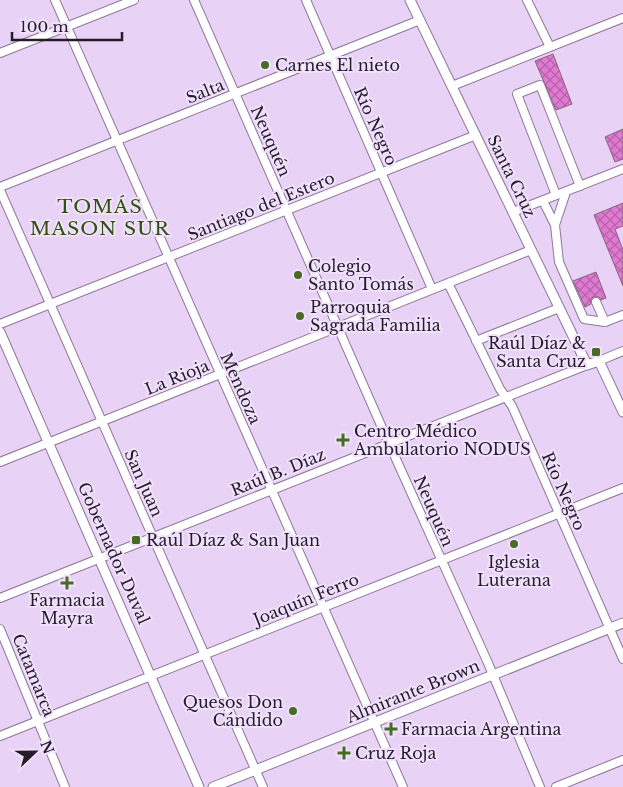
<svg xmlns="http://www.w3.org/2000/svg" width="623" height="787" viewBox="0 0 623 787" font-family="'Libre Baskerville',serif">
  <style>
    .building { fill: url(#building-cross-hatch); stroke: #85677f }
    .lines { fill: none; stroke-linecap: round; stroke-linejoin: round }
    .minor-casing { stroke: #8d7899; stroke-width: 10 }
    .major-casing { stroke: #8d7899; stroke-width: 11 }
    .minor { stroke: #fff; stroke-width: 8 }
    .major { stroke: #fff; stroke-width: 9 }
    .poi-dot { fill: #476c26; stroke: #f2e1fd; stroke-width: 2 }
    .labels { text-anchor: middle; stroke-width: 4; stroke-linejoin: round; paint-order: stroke }
    .poi-label { font-size: 16px; fill: #241c28; stroke: #f2e1fd; text-anchor: start }
    .street-label { font-size: 16px; fill: #241c28; stroke: #f2e1fd }
    .quarter-label { font-size: 19px; letter-spacing: 1px; fill: #30510f; stroke: #f2e1fd }
  </style>
  <defs>
    <pattern id="building-cross-hatch" width="8" height="8" patternUnits="userSpaceOnUse" patternTransform="scale(1.25)"><rect width="8" height="8" fill="#e179d1"/><path d="M0 0l8 8M0 8l8-8" fill="none" stroke="#b662aa"/></pattern>
  </defs>
  <rect width="100%" height="100%" fill="#e8d2f5"/>
  <g class="building">
    <polygon points="553,54 572,104 556,110 535,61"/>
    <polygon points="623,129 623,159 615,162 605,137"/>
    <polygon points="623,203 623,226 615,229 623,250 623,286 594,215"/>
    <polygon points="596,272 606,298 601,300 599,297 594,297 591,299 591,304 585,307 573,281"/>
  </g>
  <g class="lines">
    <g class="minor-casing">
      <g id="minor">
        <polyline points="55,0 403,787"/>
        <polyline points="194,0 387,439 488,663 540,787"/>
        <polyline points="306,0 432,289"/>
        <polyline points="527,0 550,47"/>
        <polyline points="0,53 134,0"/>
        <polyline points="452,86 623,18"/>
        <polyline points="0,187 420,20"/>
        <polyline points="0,190 263,787"/>
        <polyline points="566,192 555,225 559,262 584,319 605,322 623,315"/>
        <polyline points="556,195 517,94 540,85 580,186"/>
        <polyline points="543,201 555,225"/>
        <polyline points="513,212 623,169"/>
        <polyline points="448,283 500,389 512,406 623,659"/>
        <polyline points="596,302 605,322"/>
        <polyline points="0,324 476,135"/>
        <polyline points="476,341 559,308"/>
        <polyline points="599,361 623,351"/>
        <polyline points="0,462 531,250"/>
        <polyline points="0,598 587,365"/>
        <polyline points="0,629 65,787"/>
        <polyline points="0,736 623,488"/>
        <polyline points="556,787 623,760"/>
      </g>
    </g>
    <g class="major-casing">
      <g id="major">
        <polyline points="410,0 587,365 599,361 623,412"/>
        <polyline points="0,332 199,787"/>
        <polyline points="213,787 623,623"/>
      </g>
    </g>
    <use href="#minor" class="minor"/>
    <use href="#major" class="major"/>
  </g>
  <g class="poi-dot">
    <circle cx="265" cy="65" r="5"/>
    <circle cx="298" cy="275" r="5"/>
    <circle cx="300" cy="316" r="5"/>
    <rect x="591" y="347" width="10" height="10" rx="2.5"/>
    <path d="M340.5 432.5h5v5h5v5h-5v5h-5v-5h-5v-5h5z"/>
    <rect x="131" y="535" width="10" height="10" rx="2.5"/>
    <circle cx="514" cy="544" r="5"/>
    <path d="M64.5 575.5h5v5h5v5h-5v5h-5v-5h-5v-5h5z"/>
    <circle cx="293" cy="711" r="5"/>
    <path d="M388.5 721.5h5v5h5v5h-5v5h-5v-5h-5v-5h5z"/>
    <path d="M341.5 745.5h5v5h5v5h-5v5h-5v-5h-5v-5h5z"/>
  </g>
  <g class="labels">
    <g class="poi-label">
      <text x="275" y="71">Carnes El nieto</text>
      <text x="308" y="272">Colegio<tspan x="308" dy="18">Santo Tomás</tspan></text>
      <text x="310" y="313">Parroquia<tspan x="310" dy="18">Sagrada Familia</tspan></text>
      <text x="586" y="349" text-anchor="end">Raúl Díaz &amp;<tspan x="586" dy="18">Santa Cruz</tspan></text>
      <text x="354" y="437">Centro Médico<tspan x="354" dy="18">Ambulatorio NODUS</tspan></text>
      <text x="146" y="546">Raúl Díaz &amp; San Juan</text>
      <text x="514" y="568" text-anchor="middle">Iglesia<tspan x="514" dy="18">Luterana</tspan></text>
      <text x="67" y="606" text-anchor="middle">Farmacia<tspan x="67" dy="18">Mayra</tspan></text>
      <text x="283" y="708" text-anchor="end">Quesos Don<tspan x="283" dy="18">Cándido</tspan></text>
      <text x="401" y="735">Farmacia Argentina</text>
      <text x="355" y="759">Cruz Roja</text>
    </g>
    <g class="street-label">
      <text transform="translate(205 91) rotate(-22)" y="6">Salta</text>
      <text transform="translate(376 126) rotate(66)" y="6">Río Negro</text>
      <text transform="translate(271 141) rotate(66)" y="6">Neuquén</text>
      <text transform="translate(512 176) rotate(64)" y="6">Santa Cruz</text>
      <text transform="translate(261 206) rotate(-22)" y="6">Santiago del Estero</text>
      <text transform="translate(177 377) rotate(-22)" y="6">La Rioja</text>
      <text transform="translate(241 388) rotate(66)" y="6">Mendoza</text>
      <text transform="translate(278 472) rotate(-22)" y="6">Raúl B. Díaz</text>
      <text transform="translate(144 483) rotate(66)" y="6">San Juan</text>
      <text transform="translate(564 491) rotate(66)" y="6">Río Negro</text>
      <text transform="translate(434 511) rotate(66)" y="6">Neuquén</text>
      <text transform="translate(114 553) rotate(66)" y="6">Gobernador Duval</text>
      <text transform="translate(306 599) rotate(-22)" y="6">Joaquín Ferro</text>
      <text transform="translate(34 675) rotate(68)" y="6">Catamarca</text>
      <text transform="translate(413 691) rotate(-22)" y="6">Almirante Brown</text>
    </g>
    <g class="quarter-label">
      <text x="100" y="213">TOMÁS<tspan x="100" dy="22">MASON SUR</tspan></text>
    </g>
  </g>
  <g transform="translate(35 752) rotate(68)" stroke="#f2e1fd" stroke-width="4" paint-order="stroke">
  <path d="M0-4L9 19L0 12L-9 19Z" fill="#241c28"/>
  <text y="-8" font-size="14" font-weight="bold" text-anchor="middle" fill="#241c28">N</text>
  </g>
  <path d="M12 32v8h110v-8" fill="none" stroke="#241c28" stroke-width="2.5"/>
  <text x="20" y="32" font-size="15" fill="#241c28" stroke="#f2e1fd" stroke-width="4" paint-order="stroke">100 m</text>
</svg>
